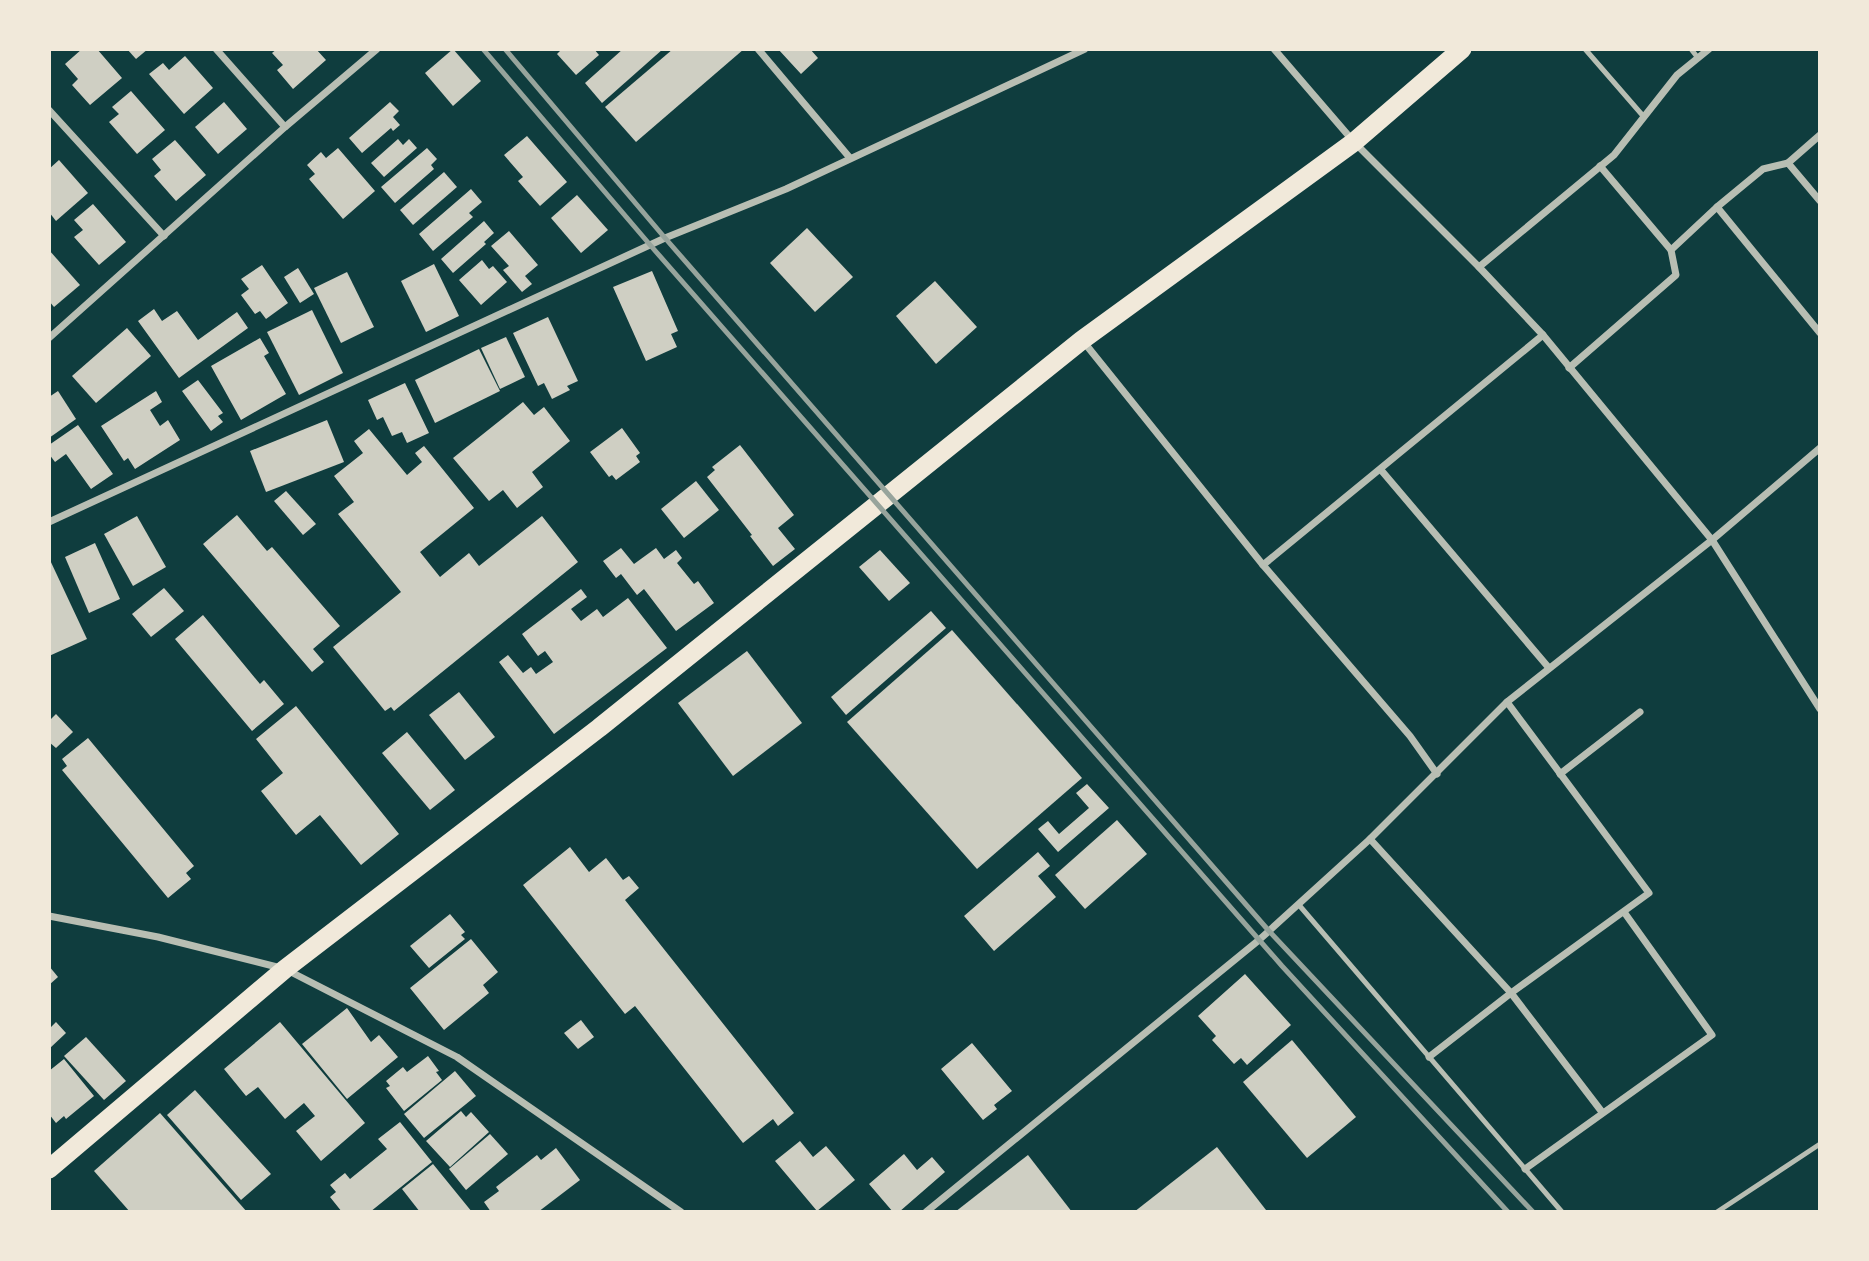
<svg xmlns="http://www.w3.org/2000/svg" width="1869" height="1261" viewBox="0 0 1869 1261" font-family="Georgia,serif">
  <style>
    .building { fill: #cfcfc3 }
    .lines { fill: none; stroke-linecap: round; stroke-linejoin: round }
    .service { stroke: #b8beb3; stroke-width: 5 }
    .minor { stroke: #b8beb3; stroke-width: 7 }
    .trunk { stroke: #f1e9da; stroke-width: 19 }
    .rail { stroke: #97a49c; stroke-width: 5 }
  </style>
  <rect width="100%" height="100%" fill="#0f3d3e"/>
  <g class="building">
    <polygon points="82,49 97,49 122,78 90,105 72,85 78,79 65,64"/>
    <polygon points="127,49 148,49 136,59"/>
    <polygon points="277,49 316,49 326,60 293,89 277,70 283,65 272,53"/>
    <polygon points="453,49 481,81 453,106 425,73"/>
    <polygon points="562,49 594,49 599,55 576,75 557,54"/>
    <polygon points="623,49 663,49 602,103 585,83"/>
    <polygon points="673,49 744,49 636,142 605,107"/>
    <polygon points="778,49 804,49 806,51 810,49 818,58 801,74"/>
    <polygon points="185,56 213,88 184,114 149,74 163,63 169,70"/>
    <polygon points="131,91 165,130 137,154 109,122 119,114 112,107"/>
    <polygon points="224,102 247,129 218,154 195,127"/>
    <polygon points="390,102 399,111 393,117 400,125 393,131 391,128 362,153 349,138"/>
    <polygon points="527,136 567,182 540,206 518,181 523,177 504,155"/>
    <polygon points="398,139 403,145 409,139 417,148 384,177 371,163"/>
    <polygon points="175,140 206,175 176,201 154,176 161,170 152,159"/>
    <polygon points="338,148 375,191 343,219 309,179 315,174 307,165 321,152 326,158"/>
    <polygon points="427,148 437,159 431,165 434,169 395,203 381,187"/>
    <polygon points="59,160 88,193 56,221 49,212 49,169"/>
    <polygon points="444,172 457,187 413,225 400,210"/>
    <polygon points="471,189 482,202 469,213 473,217 433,251 419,234"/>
    <polygon points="577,195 608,230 581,253 551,218"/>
    <polygon points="93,204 126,242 99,265 74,237 83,230 74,220"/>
    <polygon points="484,221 494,233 484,242 486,244 453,273 441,259"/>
    <polygon points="807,228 853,277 815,312 770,263"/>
    <polygon points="509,231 538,265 525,276 532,284 522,292 503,270 509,266 491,246"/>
    <polygon points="49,250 80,285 54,307 49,301"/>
    <polygon points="482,260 489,269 493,266 507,282 481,305 459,280"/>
    <polygon points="434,264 459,316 426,332 401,281"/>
    <polygon points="262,265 288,303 266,319 260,311 255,314 241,295 249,289 241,279"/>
    <polygon points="298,268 314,294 300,303 284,277"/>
    <polygon points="652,271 678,331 671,334 677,347 646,361 613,287"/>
    <polygon points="347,272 374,327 341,343 314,288"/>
    <polygon points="935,281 977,327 936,364 896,316"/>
    <polygon points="154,309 162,321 177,311 198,340 237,312 248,328 179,378 138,321"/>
    <polygon points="312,310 343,373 299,395 267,332"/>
    <polygon points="548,317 578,381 567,386 570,390 552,399 544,383 538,386 513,333"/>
    <polygon points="127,328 151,356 96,403 72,376"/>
    <polygon points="506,337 525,377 500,389 481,348"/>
    <polygon points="260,338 269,353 264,356 286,394 241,420 211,366"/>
    <polygon points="479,349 500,391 435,423 415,380"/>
    <polygon points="198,380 223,413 218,416 223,422 211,431 182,391"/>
    <polygon points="405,383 429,433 407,443 402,432 392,436 383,417 377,420 368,400"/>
    <polygon points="58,391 76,419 49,438 49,397"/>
    <polygon points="156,391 162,402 150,410 160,426 168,420 180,440 135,469 128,458 124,461 101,426"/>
    <polygon points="523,402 534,415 544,407 570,441 532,472 543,487 517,508 503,490 489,501 453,458"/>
    <polygon points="327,420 344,462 266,492 250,451"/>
    <polygon points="78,425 113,474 91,489 66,454 55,462 49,454 49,445"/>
    <polygon points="622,428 640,453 636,456 640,462 616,480 612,475 609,477 590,452"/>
    <polygon points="369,429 407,475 422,462 415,453 424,446 474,508 420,552 440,577 469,553 479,566 542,516 578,562 394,711 391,707 385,711 333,647 401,592 338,514 354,502 334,476 363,453 354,441"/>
    <polygon points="740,445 794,515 778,528 795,549 773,566 750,536 752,535 707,477 715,470 712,467"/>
    <polygon points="696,481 719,510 684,538 661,509"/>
    <polygon points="286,491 316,524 303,535 274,501"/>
    <polygon points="237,515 267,551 272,547 340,626 313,649 324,662 312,672 203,544"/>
    <polygon points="137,516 166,567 133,586 104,534"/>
    <polygon points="95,543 120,599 89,613 65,557"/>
    <polygon points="621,548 634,564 656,548 664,559 676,550 682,558 677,563 694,584 698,581 714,603 676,631 644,589 637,595 621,574 616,578 603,561"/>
    <polygon points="880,550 910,583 889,601 859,567"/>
    <polygon points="49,558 87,639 49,656"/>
    <polygon points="164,588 184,611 151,637 132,614"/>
    <polygon points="581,589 587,597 571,609 581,621 597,609 603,617 628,598 667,648 554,734 499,662 508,655 523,673 531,667 536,674 553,662 545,651 538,656 522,634"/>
    <polygon points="931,611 946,628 846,715 831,697"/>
    <polygon points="203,615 260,684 264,680 284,704 252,731 175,639"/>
    <polygon points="952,630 1082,778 977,869 847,722"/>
    <polygon points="747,651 802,723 733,776 678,703"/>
    <polygon points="459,692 495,737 465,760 429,715"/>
    <polygon points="296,706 399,834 361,865 320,815 296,835 261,791 283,773 256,739"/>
    <polygon points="56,714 73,732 56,748 49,742 49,721"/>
    <polygon points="407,732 455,790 430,810 382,753"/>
    <polygon points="88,738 194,866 186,873 191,879 168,898 62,770 67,766 62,759"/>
    <polygon points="1087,784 1109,808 1058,852 1038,829 1048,821 1059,834 1089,808 1076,793"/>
    <polygon points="1117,820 1147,854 1085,909 1055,875"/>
    <polygon points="570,847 589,872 606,858 623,880 629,876 639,888 625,900 794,1113 778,1126 773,1119 743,1143 635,1006 625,1014 523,885"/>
    <polygon points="1038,852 1050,866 1038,876 1056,897 994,951 964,916"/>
    <polygon points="450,914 465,932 461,935 465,939 429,968 410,946"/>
    <polygon points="471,939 498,972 483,985 489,993 444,1030 410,988"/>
    <polygon points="49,966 58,977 49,985"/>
    <polygon points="1245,974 1291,1025 1247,1065 1241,1058 1234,1064 1212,1040 1216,1036 1198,1016"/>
    <polygon points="347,1008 371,1042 379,1035 398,1057 347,1099 302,1044"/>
    <polygon points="581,1020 594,1037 578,1049 564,1033"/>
    <polygon points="56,1022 66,1033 49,1049 49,1025 51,1027"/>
    <polygon points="280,1022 365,1123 321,1161 296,1131 315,1116 304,1103 285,1119 258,1087 246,1096 224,1069"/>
    <polygon points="86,1037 126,1081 104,1100 64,1056"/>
    <polygon points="1292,1040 1356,1117 1307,1158 1243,1082"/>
    <polygon points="972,1043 1012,1091 994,1105 997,1109 983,1120 941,1069"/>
    <polygon points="428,1056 439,1071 436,1072 442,1080 404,1111 386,1088 390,1086 386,1081 403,1067 407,1072"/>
    <polygon points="64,1059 94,1096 66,1119 64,1116 56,1123 49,1114 49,1071"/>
    <polygon points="455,1071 476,1096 424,1138 404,1114"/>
    <polygon points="195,1090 271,1174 241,1200 167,1115"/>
    <polygon points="461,1111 466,1117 471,1112 489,1132 450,1167 426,1141"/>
    <polygon points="160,1113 247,1212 130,1212 94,1171"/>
    <polygon points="400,1122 432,1162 370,1212 342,1212 330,1197 336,1192 330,1185 345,1173 350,1179 387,1149 378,1139"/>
    <polygon points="490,1134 508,1154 466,1190 449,1169"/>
    <polygon points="800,1141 813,1157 826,1146 855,1180 817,1211 775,1161"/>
    <polygon points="1217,1147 1266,1210 1263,1212 1134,1212"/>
    <polygon points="556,1148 580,1180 538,1212 491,1212 484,1202 499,1191 496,1187 537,1155 541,1160"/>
    <polygon points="904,1154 917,1170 932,1157 945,1172 899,1212 893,1212 869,1184"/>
    <polygon points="1028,1155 1072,1212 955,1212"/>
    <polygon points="433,1164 472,1212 420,1212 402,1189"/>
  </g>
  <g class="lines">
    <g class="service">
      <polyline points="1585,49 1644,117"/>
      <polyline points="1691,49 1698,58"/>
      <polyline points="1299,905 1562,1212"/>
      <polyline points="1717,1212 1820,1144"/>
    </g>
    <g class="minor">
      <polyline points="216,49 285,127"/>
      <polyline points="758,49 850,158"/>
      <polyline points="1274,49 1354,142 1479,267 1543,335 1712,540 1820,709"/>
      <polyline points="49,110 164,236"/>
      <polyline points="1820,135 1788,163 1763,169 1717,207 1820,333"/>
      <polyline points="1788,163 1820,201"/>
      <polyline points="1600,166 1671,250"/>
      <polyline points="1479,267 1614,155 1677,75 1709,49"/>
      <polyline points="49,338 285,127 377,49"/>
      <polyline points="1083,341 1263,565 1410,736 1437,774"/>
      <polyline points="1569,368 1676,275 1671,250 1717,207"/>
      <polyline points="1381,470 1549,668"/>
      <polyline points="49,522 665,238 786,189 1085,49"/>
      <polyline points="1263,565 1543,335"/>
      <polyline points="1560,774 1640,712"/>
      <polyline points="1370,839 1511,993 1602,1112"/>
      <polyline points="49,916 158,937 285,969 457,1057 681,1212"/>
      <polyline points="1429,1057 1511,993 1649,893 1507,702"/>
      <polyline points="1525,1169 1712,1035 1624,912"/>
      <polyline points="926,1212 1259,940 1370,839 1507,702 1712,540 1820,448"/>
    </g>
    <polyline class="trunk" points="49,1169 285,969 599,728 1082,340 1354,142 1462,49"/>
    <g class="rail">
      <polyline points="483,49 651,246 1282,966 1508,1212"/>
      <polyline points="505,49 665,238 1269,931 1533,1212"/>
    </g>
  </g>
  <rect width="1869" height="1261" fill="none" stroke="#f1e9da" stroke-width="102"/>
</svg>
